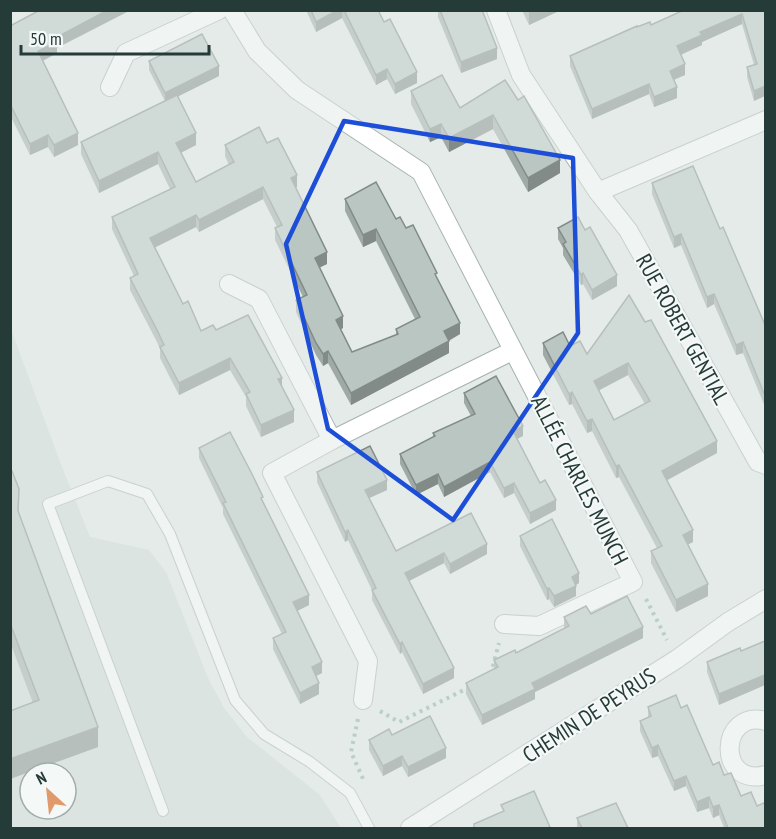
<svg xmlns="http://www.w3.org/2000/svg" width="776" height="839" viewBox="0 0 776 839" font-family="'PT Sans Narrow',sans-serif">
  <style>
    .built { fill: #d2dbd8; fill-rule: evenodd }
    .lines { fill: none; stroke-linecap: round; stroke-linejoin: round }
    .service-casing { stroke: #a7b3b0; stroke-width: 12 }
    .minor-casing { stroke: #a7b3b0; stroke-width: 20 }
    .path { stroke: #88aba5; stroke-width: 4; stroke-dasharray: 3 4.5; stroke-linecap: butt }
    .service { stroke: #fff; stroke-width: 10 }
    .minor { stroke: #fff; stroke-width: 18 }
    .wall { fill: #9faaa7; fill-rule: evenodd }
    .shaded-wall { fill: #828b88 }
    .building { fill: #b9c6c2; stroke: #828b88; stroke-width: 1.5; fill-rule: evenodd }
    .marked { fill: none; stroke: #1d4ed8; stroke-width: 4.5; stroke-linejoin: round }
    .labels { text-anchor: middle; stroke-width: 4.5; stroke-linejoin: round; paint-order: stroke }
    .street-label { font-size: 22px; fill: #253b38; stroke: #f4f8f7 }
  </style>
  <rect width="100%" height="100%" fill="#e4ebe9"/>
  <path class="built" d="M10,327L62,467L90,537L149,550L166,572L208,678L224,708L247,737L320,795L341,828H11ZM30,773H66V809H30Z"/>
  <g class="lines">
    <g class="service-casing">
      <polyline id="service" points="163,811 48,504 108,481 147,494 170,534 235,700 264,734 310,762 350,793 369,828"/>
    </g>
    <g class="minor-casing">
      <g id="minor">
        <polyline points="232,10 257,51 297,90 421,172 633,582 539,626 504,624"/>
        <polyline points="496,10 521,75 598,192"/>
        <polyline points="110,87 126,53 219,10"/>
        <polyline points="766,120 598,192 628,230 758,462 766,465"/>
        <polyline points="229,284 259,299 332,440"/>
        <polyline points="363,700 368,661 272,473 332,440 512,351"/>
        <path d="M766,721C719,708 716,788 766,775"/>
        <polyline points="410,828 677,659 728,622 766,599"/>
      </g>
    </g>
    <g class="path">
      <polyline points="646,599 667,640"/>
      <polyline points="491,674 499,643"/>
      <polyline points="380,711 399,722 470,687"/>
      <polyline points="358,719 351,752 364,781"/>
    </g>
    <use href="#service" class="service"/>
    <use href="#minor" class="minor"/>
  </g>
  <g class="wall">
    <polygon points="306,10 378,10 417,83 395,94 387,79 376,85 342,18 316,32"/>
    <polygon points="438,10 482,10 497,59 461,73 438,17"/>
    <polygon points="522,10 561,10 529,25"/>
    <polygon points="765,10 754,101 747,77 747,67 754,65 742,24 702,42 702,45 681,55 685,75 674,80 677,98 654,107 649,94 592,119 570,66 570,56 637,27"/>
    <polygon points="10,26 57,48 57,53 43,61 78,145 54,157 48,147 30,155 11,117 10,117"/>
    <polygon points="149,61 219,76 178,96 196,145 181,153 196,182 229,165 225,156 225,145 267,143 297,187 295,188 327,264 319,267 343,328 341,329 352,352 396,335 396,329 415,319 376,241 363,247 345,211 345,199 396,219 406,228 437,279 460,334 449,341 449,353 351,405 328,363 323,366 316,355 296,312 296,300 303,297 275,240 275,228 277,227 263,199 199,232 196,227 155,247 183,304 201,331 216,330 282,387 294,422 261,437 246,406 246,397 230,370 179,395 160,358 160,349 157,342 130,290 130,278 134,276 112,229 112,217 170,189 158,164 99,193 81,154 81,142 165,101 149,70"/>
    <polygon points="505,80 560,173 528,192 493,129 449,152 441,137 430,142 411,104 411,91 460,108"/>
    <polygon points="652,183 720,229 765,325 765,407 743,353 736,355 714,304 707,308 681,245 674,248 652,194"/>
    <polygon points="558,228 617,286 592,300 583,284 581,285 563,255 563,248 558,239"/>
    <path d="M629,295L717,453L666,480L693,542L688,544L708,596L676,612L651,563V551L657,548L619,477L616,478L592,431L587,433L572,404L569,405L543,355V343L570,346L587,354ZM628,375L645,404L614,420L599,390Z"/>
    <polygon points="464,393 523,436 517,439 540,483 556,510 530,524 514,493 504,498 490,472 444,497 438,484 416,495 400,464 400,454 433,437 433,433 471,416 464,403"/>
    <polygon points="199,448 263,503 309,605 297,611 322,673 316,676 319,694 300,704 273,649 273,638 282,634 223,514 223,508 199,458"/>
    <polygon points="10,471 19,512 98,747 10,779 10,711 33,703 10,642"/>
    <polygon points="317,472 387,490 369,498 396,551 487,554 450,574 444,563 409,581 454,678 423,694 402,652 400,654 372,600 372,590 348,540 345,542 317,482"/>
    <polygon points="520,536 579,583 576,585 576,596 554,607 549,599 547,600 520,546"/>
    <polygon points="591,614 643,638 535,692 535,699 482,725 466,694 466,683 494,669 494,660 516,653 565,629 564,627 564,617"/>
    <polygon points="741,651 719,705 707,672 707,662"/>
    <polygon points="648,707 681,708 713,765 724,775 741,796 757,806 765,828 724,828 719,815 713,818 709,808 697,812 686,786 674,791 658,756 652,758 640,731 640,721 648,718"/>
    <polygon points="392,735 446,758 408,777 402,766 383,776 369,750 369,740"/>
    <polygon points="577,818 628,828 577,828"/>
  </g>
  <g class="shaded-wall">
    <polygon points="108,10 131,10 57,48 57,53 38,63 38,51 55,38"/>
    <polygon points="338,10 342,10 342,18 316,32 316,22"/>
    <polygon points="529,10 561,10 529,25"/>
    <polygon points="742,14 742,24 702,42 702,45 677,56 677,46 700,32"/>
    <polygon points="497,48 497,59 461,73 461,62"/>
    <polygon points="685,64 685,75 670,81 670,71"/>
    <polygon points="219,66 219,76 165,103 165,93"/>
    <polygon points="387,69 387,79 376,85 376,75"/>
    <polygon points="417,72 417,83 395,94 395,84"/>
    <polygon points="649,84 649,94 592,119 592,109"/>
    <polygon points="765,86 765,96 754,101 754,91"/>
    <polygon points="677,87 677,98 654,107 654,97"/>
    <polygon points="493,115 493,129 449,152 449,138"/>
    <polygon points="441,124 441,137 430,142 430,129"/>
    <polygon points="78,133 78,145 54,157 54,145"/>
    <polygon points="196,133 196,145 176,155 176,143"/>
    <polygon points="48,135 48,147 30,155 30,144"/>
    <polygon points="158,152 158,164 99,193 99,181"/>
    <polygon points="560,160 560,173 528,192 528,178"/>
    <polygon points="297,175 297,187 291,190 291,178"/>
    <polygon points="263,187 263,199 199,232 199,220"/>
    <polygon points="196,215 196,227 150,250 150,238"/>
    <polygon points="376,229 376,241 363,247 363,235"/>
    <polygon points="681,234 681,245 674,248 674,237"/>
    <polygon points="327,252 327,264 315,270 315,258"/>
    <polygon points="583,273 583,284 581,285 581,275"/>
    <polygon points="617,275 617,286 592,300 592,290"/>
    <polygon points="714,294 714,304 707,308 707,297"/>
    <polygon points="343,316 343,328 336,332 336,320"/>
    <polygon points="460,323 460,334 444,343 444,331"/>
    <polygon points="449,341 449,353 351,405 351,393"/>
    <polygon points="743,342 743,353 736,355 736,345"/>
    <polygon points="328,351 328,363 323,366 323,354"/>
    <polygon points="230,358 230,370 179,395 179,383"/>
    <polygon points="628,363 628,375 594,393 594,381"/>
    <polygon points="282,378 282,390 278,379"/>
    <polygon points="572,392 572,404 569,405 569,394"/>
    <polygon points="294,410 294,422 261,437 261,425"/>
    <polygon points="592,419 592,431 587,433 587,421"/>
    <polygon points="523,426 523,436 513,441 513,431"/>
    <polygon points="717,441 717,453 662,483 662,471"/>
    <polygon points="490,462 490,472 444,497 444,487"/>
    <polygon points="619,465 619,477 616,478 616,466"/>
    <polygon points="438,474 438,484 416,495 416,485"/>
    <polygon points="387,480 387,490 365,500 365,490"/>
    <polygon points="514,483 514,493 504,498 504,488"/>
    <polygon points="556,500 556,510 530,524 530,513"/>
    <polygon points="348,530 348,540 345,542 345,532"/>
    <polygon points="693,530 693,542 683,547 683,535"/>
    <polygon points="487,544 487,554 450,574 450,564"/>
    <polygon points="444,553 444,563 405,583 405,573"/>
    <polygon points="579,573 579,583 572,587 572,577"/>
    <polygon points="708,584 708,596 676,612 676,600"/>
    <polygon points="576,586 576,596 554,607 554,596"/>
    <polygon points="549,588 549,599 547,600 547,589"/>
    <polygon points="309,595 309,605 293,613 293,602"/>
    <polygon points="643,627 643,638 535,692 535,699 482,725 482,715 532,683"/>
    <polygon points="402,642 402,652 400,654 400,644"/>
    <polygon points="322,662 322,673 312,678 312,667"/>
    <polygon points="454,668 454,678 423,694 423,684"/>
    <polygon points="765,675 765,685 719,705 719,694"/>
    <polygon points="319,683 319,694 300,704 300,693"/>
    <polygon points="98,727 98,747 10,779 10,759"/>
    <polygon points="658,745 658,756 652,758 652,748"/>
    <polygon points="446,748 446,758 408,777 408,767"/>
    <polygon points="402,756 402,766 383,776 383,766"/>
    <polygon points="686,776 686,786 674,791 674,781"/>
    <polygon points="709,797 709,808 697,812 697,802"/>
    <polygon points="719,805 719,815 713,818 713,807"/>
  </g>
  <g class="building">
    <polygon points="40,10 108,10 55,38 57,42 38,51 78,133 54,145 48,135 30,144 11,106 10,106 10,26"/>
    <polygon points="311,10 338,10 316,22"/>
    <polygon points="344,10 378,10 384,22 390,19 417,72 395,84 387,69 376,75"/>
    <polygon points="440,10 482,10 497,48 461,62"/>
    <polygon points="684,10 765,10 765,86 754,91 747,67 757,64 742,14 700,32 702,35 677,46 685,64 670,71 677,87 654,97 649,84 592,109 570,56 637,26 637,27 650,22 651,25"/>
    <polygon points="202,34 219,66 165,93 149,61"/>
    <polygon points="442,75 460,108 505,80 518,100 524,96 560,160 528,178 493,115 449,138 441,124 430,129 411,91"/>
    <polygon points="177,95 196,133 176,143 196,182 234,162 225,145 259,127 267,143 278,138 297,175 291,178 327,252 315,258 343,316 336,320 352,352 398,334 396,329 420,317 376,229 363,235 345,199 376,182 396,219 400,217 406,228 413,225 437,273 435,274 460,323 444,331 449,341 351,393 328,351 323,354 316,343 296,300 307,295 275,228 282,225 263,187 199,220 196,215 150,238 183,304 188,301 201,331 213,325 216,330 248,315 282,378 278,379 294,410 261,425 246,394 250,392 230,358 179,383 160,347 164,345 157,330 130,278 138,274 112,217 175,187 158,152 99,181 81,142"/>
    <polygon points="693,166 720,229 723,227 765,325 765,396 743,342 736,345 714,294 707,297 681,234 674,237 652,183"/>
    <polygon points="578,217 585,230 590,227 617,275 592,290 583,273 581,275 563,244 566,242 558,228"/>
    <path d="M629,295L645,322L651,320L717,441L662,471L693,530L683,535L708,584L676,600L651,551L662,546L619,465L616,466L592,419L587,421L572,392L569,394L543,343L563,332L570,346L580,341L587,354ZM628,363L650,401L614,420L594,381Z"/>
    <polygon points="496,376 523,426 513,431 540,483 545,480 556,500 530,513 514,483 504,488 490,462 444,487 438,474 416,485 400,454 435,436 433,433 475,414 464,393"/>
    <polygon points="230,432 252,474 263,497 261,498 309,595 293,602 322,662 312,667 319,683 300,693 273,638 286,632 223,503 226,502 199,448"/>
    <polygon points="370,446 387,480 365,490 396,551 471,513 487,544 450,564 444,553 405,573 454,668 423,684 402,642 400,644 372,590 376,588 348,530 345,532 317,472"/>
    <polygon points="10,471 12,471 19,489 18,511 98,727 10,759 10,711 39,700 10,623"/>
    <polygon points="552,519 579,573 572,577 576,586 554,596 549,588 547,589 520,536"/>
    <polygon points="627,596 643,627 532,683 535,689 482,715 466,683 498,667 494,660 515,650 516,653 569,626 564,617 586,606 591,614"/>
    <polygon points="765,641 765,675 719,694 707,662 740,648 741,651"/>
    <polygon points="676,695 681,708 687,705 713,765 719,762 724,775 731,773 741,796 751,792 757,806 764,803 765,805 765,828 728,828 719,805 713,807 709,797 697,802 686,776 674,781 658,745 652,748 640,721 651,716 648,707"/>
    <polygon points="430,716 446,748 408,767 402,756 383,766 369,740 389,729 392,735"/>
    <polygon points="534,791 550,827 546,828 474,828 474,824 504,811 501,805"/>
    <polygon points="616,803 628,828 582,828 577,818"/>
  </g>
  <path d="M0 0H776V839H0ZM344,121L573,158L578,333L453,520L328,429L286,244Z" fill="#e4ebe9" fill-opacity=".55" fill-rule="evenodd"/>
  <path class="marked" d="M344,121L573,158L578,333L453,520L328,429L286,244Z"/>
  <g class="labels">
    <g class="street-label">
      <text transform="translate(683 329) rotate(61)" y="8">RUE ROBERT GENTIAL</text>
      <text transform="translate(580 480) rotate(63)" y="8">ALLÉE CHARLES MUNCH</text>
      <text transform="translate(589 715) rotate(-33)" y="8">CHEMIN DE PEYRUS</text>
    </g>
  </g>
  <rect width="776" height="839" fill="none" stroke="#253b38" stroke-width="24"/>
  <g transform="translate(48 791) rotate(333)"><circle r="28" fill="#f4f8f7" stroke="#a1acab" stroke-width="1.5"/>
  <path d="M0-4.5L10 22L0 15L-10 22Z" fill="#e19a6c"/>
  <text y="-9" font-size="16" font-weight="bold" text-anchor="middle" fill="#253b38">N</text>
  </g>
  <path d="M21 45v9h188v-9" fill="none" stroke="#253b38" stroke-width="3"/>
  <text x="30" y="45" font-size="18" fill="#253b38" stroke="#f4f8f7" stroke-width="4.5" paint-order="stroke">50 m</text>
</svg>
